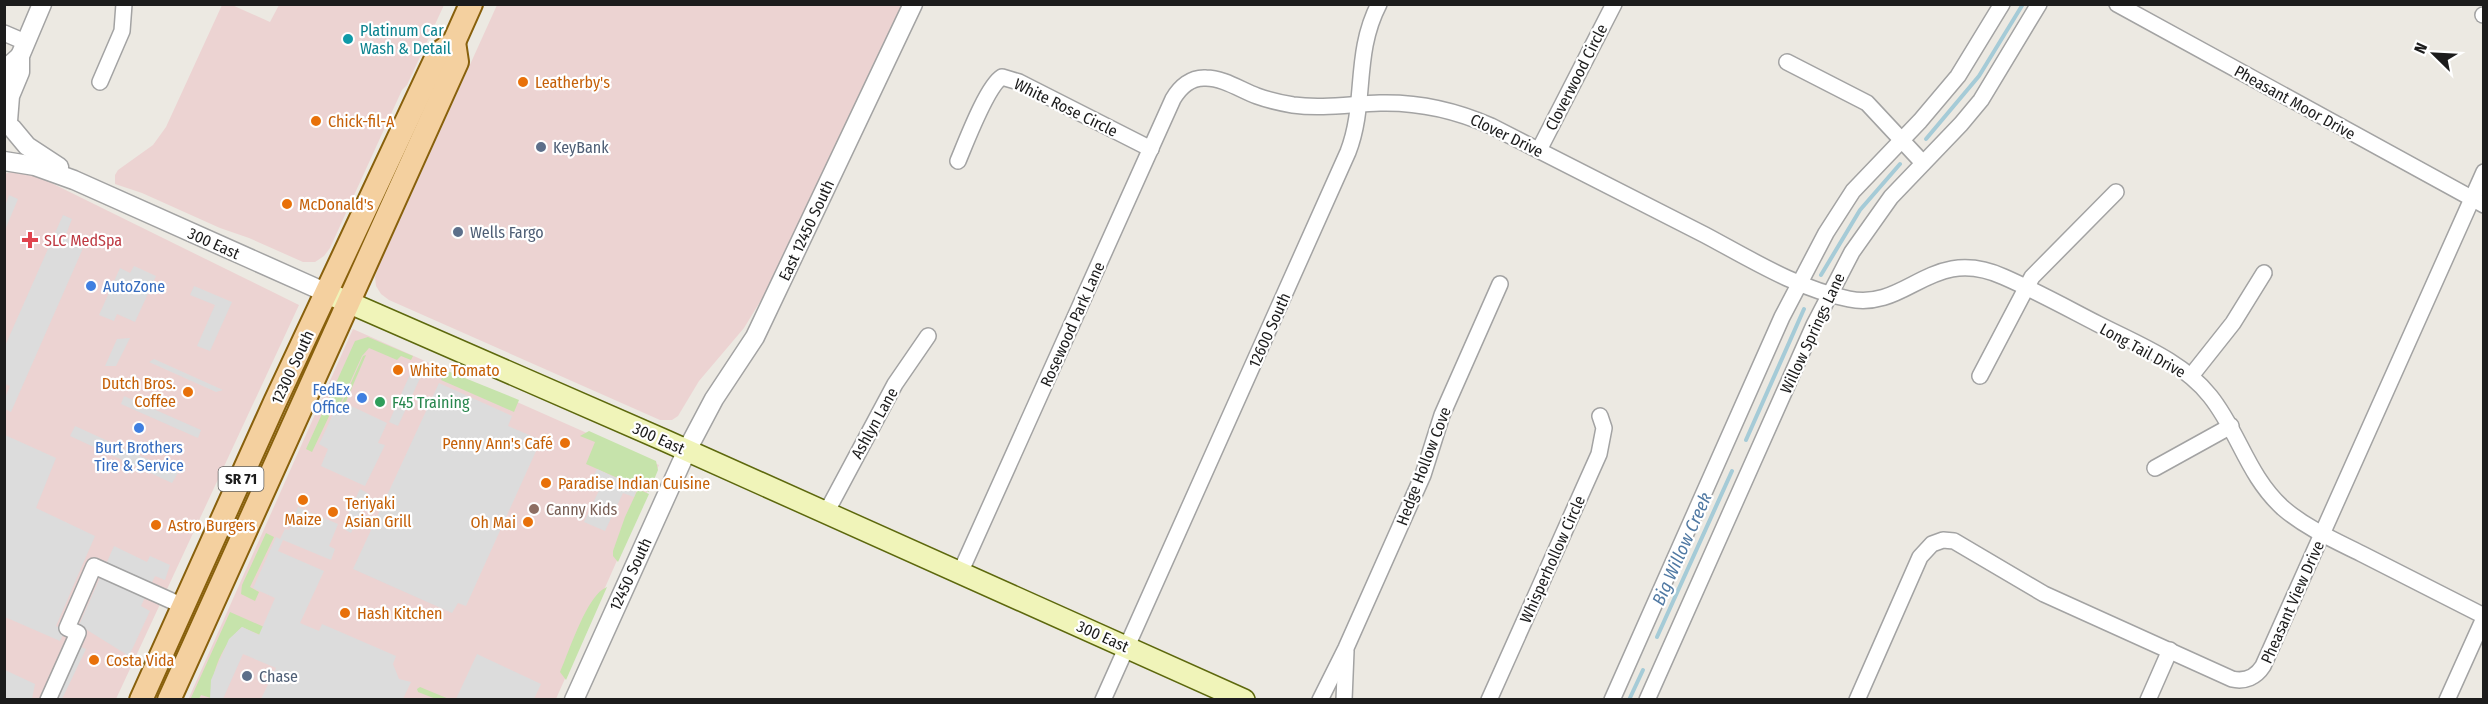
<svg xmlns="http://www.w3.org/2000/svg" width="2488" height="704" viewBox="0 0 2488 704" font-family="'Fira Sans Condensed',sans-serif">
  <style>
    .commercial { fill: #ecd3d2 }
    .grass { fill: #c6e3ab }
    .parking { fill: #dcdcdc }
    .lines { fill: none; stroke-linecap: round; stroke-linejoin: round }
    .stream { stroke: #a5cbd7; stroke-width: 4 }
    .minor-casing { stroke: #a3a3a3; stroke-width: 18 }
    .tertiary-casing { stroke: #a3a3a3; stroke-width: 21 }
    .secondary-casing { stroke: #5d680d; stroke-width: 24 }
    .primary-casing { stroke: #88600c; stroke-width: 26 }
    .minor { stroke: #fff; stroke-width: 15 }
    .tertiary { stroke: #fff; stroke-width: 18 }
    .secondary { stroke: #f0f4b9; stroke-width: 21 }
    .primary { stroke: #f4d09f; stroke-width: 22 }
    .culture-dot { fill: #0f9aa8; stroke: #fff; stroke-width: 2 }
    .food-dot { fill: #e8710a; stroke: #fff; stroke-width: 2 }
    .service-dot { fill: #5c6f8a; stroke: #fff; stroke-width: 2 }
    .health-dot { fill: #e0444e; stroke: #fff; stroke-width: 2 }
    .shop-dot { fill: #3f7fe0; stroke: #fff; stroke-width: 2 }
    .leisure-dot { fill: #2e9e5b; stroke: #fff; stroke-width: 2 }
    .education-dot { fill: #8d6e63; stroke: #fff; stroke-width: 2 }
    .labels { text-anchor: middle; stroke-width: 4.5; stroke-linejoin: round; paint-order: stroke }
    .shield { fill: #fff; stroke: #606060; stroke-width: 1.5 }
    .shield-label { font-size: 15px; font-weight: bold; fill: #1c1c1c }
    .culture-label { font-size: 16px; fill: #0d838f; stroke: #fff; text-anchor: start }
    .street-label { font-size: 16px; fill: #1c1c1c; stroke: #fff }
    .food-label { font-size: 16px; fill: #c56008; stroke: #fff; text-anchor: start }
    .service-label { font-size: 16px; fill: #4e5e75; stroke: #fff; text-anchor: start }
    .health-label { font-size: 16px; fill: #be3a42; stroke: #fff; text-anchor: start }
    .shop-label { font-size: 16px; fill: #366cbe; stroke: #fff; text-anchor: start }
    .leisure-label { font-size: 16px; fill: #27864d; stroke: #fff; text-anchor: start }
    .education-label { font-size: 16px; fill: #785e54; stroke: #fff; text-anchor: start }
    .water-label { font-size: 18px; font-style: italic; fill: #5079a3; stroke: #fff }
  </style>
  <rect width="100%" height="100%" fill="#ece9e2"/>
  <g class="commercial">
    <polygon points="222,5 232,5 270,22 279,5 444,5 407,85 402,90 330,248 324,256 315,262 303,262 249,238 220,228 142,193 115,184 115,175 118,170 153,145 166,127"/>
    <polygon points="497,5 902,5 828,169 793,234 766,292 744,328 699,381 678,416 672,420 660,420 389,300 381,294 376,286 375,277 378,268"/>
    <polygon points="23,169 299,305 116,699 5,700 4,174"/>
    <polygon points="353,329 659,465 556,699 188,700"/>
  </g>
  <g class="grass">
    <polygon points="368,337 413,356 411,360 401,356 397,360 369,348 362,356 337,411 332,410 312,452 306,449 355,341"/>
    <polygon points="366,355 341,413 338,412 363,356"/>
    <polygon points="445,370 519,400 514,412 441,380"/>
    <polygon points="589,431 656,461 658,470 649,492 586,464 595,442 580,436"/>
    <polygon points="638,489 649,494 618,562 613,556 613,551 625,517"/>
    <polygon points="266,533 274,537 250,587 259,592 255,601 241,594 242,585"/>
    <path d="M607,587L566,680L560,672C569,652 587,594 607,587Z"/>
    <path d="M230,612L298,642L294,650L242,627C222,645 211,672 211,698L201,695L199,699L190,700Z"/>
    <polygon points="420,687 449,699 436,699 418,692 417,689"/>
  </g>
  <g class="parking">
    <polygon points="9,195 18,199 5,230 5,206"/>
    <polygon points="63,215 72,219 65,237 84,246 11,412 5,409 5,398 10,386 5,384 5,346"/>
    <polygon points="134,266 156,276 135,322 117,314 114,321 99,315 120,268 130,273"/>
    <polygon points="194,286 232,302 210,351 197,346 215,305 190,295"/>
    <polygon points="130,338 116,366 105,366 117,339"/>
    <polygon points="154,359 223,390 216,392 149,362"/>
    <polygon points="411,372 421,376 398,426 389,422"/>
    <polygon points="439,383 512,416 508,426 541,440 466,606 458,603 452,613 353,569"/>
    <polygon points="124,396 201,430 198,438 121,404"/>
    <polygon points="347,404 387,423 378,443 385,445 365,486 321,466 328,449 319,444 334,412 342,415"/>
    <polygon points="75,426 178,473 172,483 70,436"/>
    <polygon points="5,435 56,458 36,508 95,536 56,626 65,631 60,641 5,617"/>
    <polygon points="597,469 637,488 634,497 623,493 605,531 584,522 602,484 592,479"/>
    <polygon points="360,489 369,494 351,533 342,528"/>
    <polygon points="298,507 338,524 329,546 335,549 331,560 283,540 278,551 324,571 300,623 319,631 322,624 396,656 393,664 399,679 411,682 403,699 261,699 276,668 243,654 223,699 210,699 211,680 229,639 242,627 259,635 275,598 253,588 276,537 280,539 285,529 289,530"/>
    <polygon points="114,546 147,562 150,556 170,565 165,580 155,576 141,606 150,611 129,656 79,625"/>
    <polygon points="79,646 86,649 62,699 57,697"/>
    <polygon points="477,654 541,684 534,699 456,699"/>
    <polygon points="5,670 35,684 32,699 5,699"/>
  </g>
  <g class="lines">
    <g class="stream">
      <polyline points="1926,139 1979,76 2023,4"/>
      <polyline points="1821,275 1860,210 1900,164"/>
      <polyline points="1746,440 1804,309"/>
      <polyline points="1657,637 1732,471"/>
      <polyline points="1629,700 1643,670"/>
    </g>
    <g class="minor-casing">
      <g id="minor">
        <polyline points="2117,4 2484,205"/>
        <polyline points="2483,15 2484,15"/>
        <polyline points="4,33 25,42"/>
        <polyline points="1787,62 1867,103 1923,163"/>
        <polyline points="100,82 122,31 124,4"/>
        <polyline points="1539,150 1614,4"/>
        <path d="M958,161C966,142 987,86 1002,77L1019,82L1151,149"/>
        <polyline points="1980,376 2032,277 2116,192"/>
        <polyline points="2191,376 2233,323 2264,273"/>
        <polyline points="2155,468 2231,426"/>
        <polyline points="826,513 895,384 928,336"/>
        <path d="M960,573L1173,99C1180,87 1191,77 1206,78C1223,78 1241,90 1257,96C1268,100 1281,103 1293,105C1322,109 1351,104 1380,103C1420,102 1455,110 1491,126C1563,162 1634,199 1705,235C1750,259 1798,289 1849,299C1908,311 1931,244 2004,277C2036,291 2067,308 2098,324C2137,344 2182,361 2210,396C2239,432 2247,475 2283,508C2306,528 2336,541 2364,555C2404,575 2444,596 2484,616"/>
        <polyline points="48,700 78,633 67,628 94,566 183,606"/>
        <path d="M1103,700L1348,152C1367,103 1353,54 1379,4"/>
        <polyline points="1320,700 1346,648 1423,475 1442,415 1500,284"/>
        <polyline points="1344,700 1346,651"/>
        <polyline points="1489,700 1599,454 1604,428 1600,416"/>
        <polyline points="1612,700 1782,317 1826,233 1853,191 1920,121 1958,76 2002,4"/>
        <polyline points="1647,700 1814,325 1852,252 1891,197 1961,124 1981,100 2039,4"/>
        <path d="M1857,700L1920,557L1932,544L1943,540L1954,541L2044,594L2232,679C2245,682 2256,677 2263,666L2484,172"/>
        <polyline points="2148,700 2170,650"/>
        <polyline points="2447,700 2484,618"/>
      </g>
    </g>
    <g class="tertiary-casing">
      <g id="tertiary">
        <polyline points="4,75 9,66 20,56"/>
        <polyline points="8,121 10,96 20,72 20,56 42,4"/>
        <polyline points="12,128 27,146 59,167"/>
        <polyline points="4,161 35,166 74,180 327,293"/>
        <polyline points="574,700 687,450 714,399 755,337 913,4"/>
      </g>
    </g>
    <g class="secondary-casing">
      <polyline id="secondary" points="334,296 666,441 1244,700"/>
    </g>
    <g class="primary-casing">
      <g id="primary">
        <polyline points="141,700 275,402 438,54 454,42 471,4"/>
        <polyline points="169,700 457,62 454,42"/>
      </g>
    </g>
    <use href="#minor" class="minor"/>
    <use href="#tertiary" class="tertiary"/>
    <use href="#secondary" class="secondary"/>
    <use href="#primary" class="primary"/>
  </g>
  <circle class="culture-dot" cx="348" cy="39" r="6"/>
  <g class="food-dot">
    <circle cx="523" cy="82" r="6"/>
    <circle cx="316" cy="121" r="6"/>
    <circle cx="287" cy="204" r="6"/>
    <circle cx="398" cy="370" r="6"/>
    <circle cx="188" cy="392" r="6"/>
    <circle cx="565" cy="443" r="6"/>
    <circle cx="546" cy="483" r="6"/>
    <circle cx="303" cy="500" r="6"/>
    <circle cx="333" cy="512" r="6"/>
    <circle cx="528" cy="522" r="6"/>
    <circle cx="156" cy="525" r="6"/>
    <circle cx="345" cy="613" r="6"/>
    <circle cx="94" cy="660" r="6"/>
  </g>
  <g class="service-dot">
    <circle cx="541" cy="147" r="6"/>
    <circle cx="458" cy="232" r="6"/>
    <circle cx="247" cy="676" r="6"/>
  </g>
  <path class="health-dot" d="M27 231h6v6h6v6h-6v6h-6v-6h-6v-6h6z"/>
  <g class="shop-dot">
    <circle cx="91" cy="286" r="6"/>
    <circle cx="362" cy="398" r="6"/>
    <circle cx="139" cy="428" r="6"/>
  </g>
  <circle class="leisure-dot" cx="380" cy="402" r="6"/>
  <circle class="education-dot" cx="534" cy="509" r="6"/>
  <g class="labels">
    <rect class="shield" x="218.5" y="467" width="45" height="24" rx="4.5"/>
    <g class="shield-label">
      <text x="241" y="484">SR 71</text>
    </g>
    <g class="culture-label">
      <text x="360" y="36">Platinum Car<tspan x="360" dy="18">Wash &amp; Detail</tspan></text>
    </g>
    <g class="street-label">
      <text transform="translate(1576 77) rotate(-63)" y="6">Cloverwood Circle</text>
      <text transform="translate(2295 102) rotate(29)" y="6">Pheasant Moor Drive</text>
      <text transform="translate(1066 107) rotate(26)" y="6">White Rose Circle</text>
      <text transform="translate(1507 135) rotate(26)" y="6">Clover Drive</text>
      <text transform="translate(806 230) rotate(-65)" y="6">East 12450 South</text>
      <text transform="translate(214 243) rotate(24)" y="6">300 East</text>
      <text transform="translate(1072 324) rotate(-66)" y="6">Rosewood Park Lane</text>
      <text transform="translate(1269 330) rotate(-66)" y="6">12600 South</text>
      <text transform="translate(1812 333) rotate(-65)" y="6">Willow Springs Lane</text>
      <text transform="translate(2143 350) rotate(29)" y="6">Long Tail Drive</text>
      <text transform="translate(292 367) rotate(-65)" y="6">12300 South</text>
      <text transform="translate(874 423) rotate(-61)" y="6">Ashlyn Lane</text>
      <text transform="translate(659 438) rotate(24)" y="6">300 East</text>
      <text transform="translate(1423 466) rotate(-69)" y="6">Hedge Hollow Cove</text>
      <text transform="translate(1552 559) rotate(-66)" y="6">Whisperhollow Circle</text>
      <text transform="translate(630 574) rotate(-65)" y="6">12450 South</text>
      <text transform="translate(2292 602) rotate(-66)" y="6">Pheasant View Drive</text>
      <text transform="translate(1103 636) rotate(24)" y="6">300 East</text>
    </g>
    <g class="food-label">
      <text x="535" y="88">Leatherby's</text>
      <text x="328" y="127">Chick-fil-A</text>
      <text x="299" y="210">McDonald's</text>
      <text x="410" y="376">White Tomato</text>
      <text x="176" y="389" text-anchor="end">Dutch Bros.<tspan x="176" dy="18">Coffee</tspan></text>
      <text x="553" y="449" text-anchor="end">Penny Ann's Café</text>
      <text x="558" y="489">Paradise Indian Cuisine</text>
      <text x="345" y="509">Teriyaki<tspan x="345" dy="18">Asian Grill</tspan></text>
      <text x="303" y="525" text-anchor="middle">Maize</text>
      <text x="516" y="528" text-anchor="end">Oh Mai</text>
      <text x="168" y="531">Astro Burgers</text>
      <text x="357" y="619">Hash Kitchen</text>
      <text x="106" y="666">Costa Vida</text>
    </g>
    <g class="service-label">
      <text x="553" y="153">KeyBank</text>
      <text x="470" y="238">Wells Fargo</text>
      <text x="259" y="682">Chase</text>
    </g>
    <g class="health-label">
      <text x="44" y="246">SLC MedSpa</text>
    </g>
    <g class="shop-label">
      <text x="103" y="292">AutoZone</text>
      <text x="350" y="395" text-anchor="end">FedEx<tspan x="350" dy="18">Office</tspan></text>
      <text x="139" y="453" text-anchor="middle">Burt Brothers<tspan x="139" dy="18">Tire &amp; Service</tspan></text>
    </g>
    <g class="leisure-label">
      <text x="392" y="408">F45 Training</text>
    </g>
    <g class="education-label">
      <text x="546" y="515">Canny Kids</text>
    </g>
    <g class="water-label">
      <text transform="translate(1682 549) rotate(-66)" y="6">Big Willow Creek</text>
    </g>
  </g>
  <rect width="2488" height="704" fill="none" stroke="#1c1c1c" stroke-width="12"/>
  <g transform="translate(2434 54) rotate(294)" stroke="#ffffff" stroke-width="4.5" paint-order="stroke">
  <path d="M0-4.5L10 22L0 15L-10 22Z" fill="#1c1c1c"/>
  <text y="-9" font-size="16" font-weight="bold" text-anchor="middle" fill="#1c1c1c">N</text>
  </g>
</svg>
